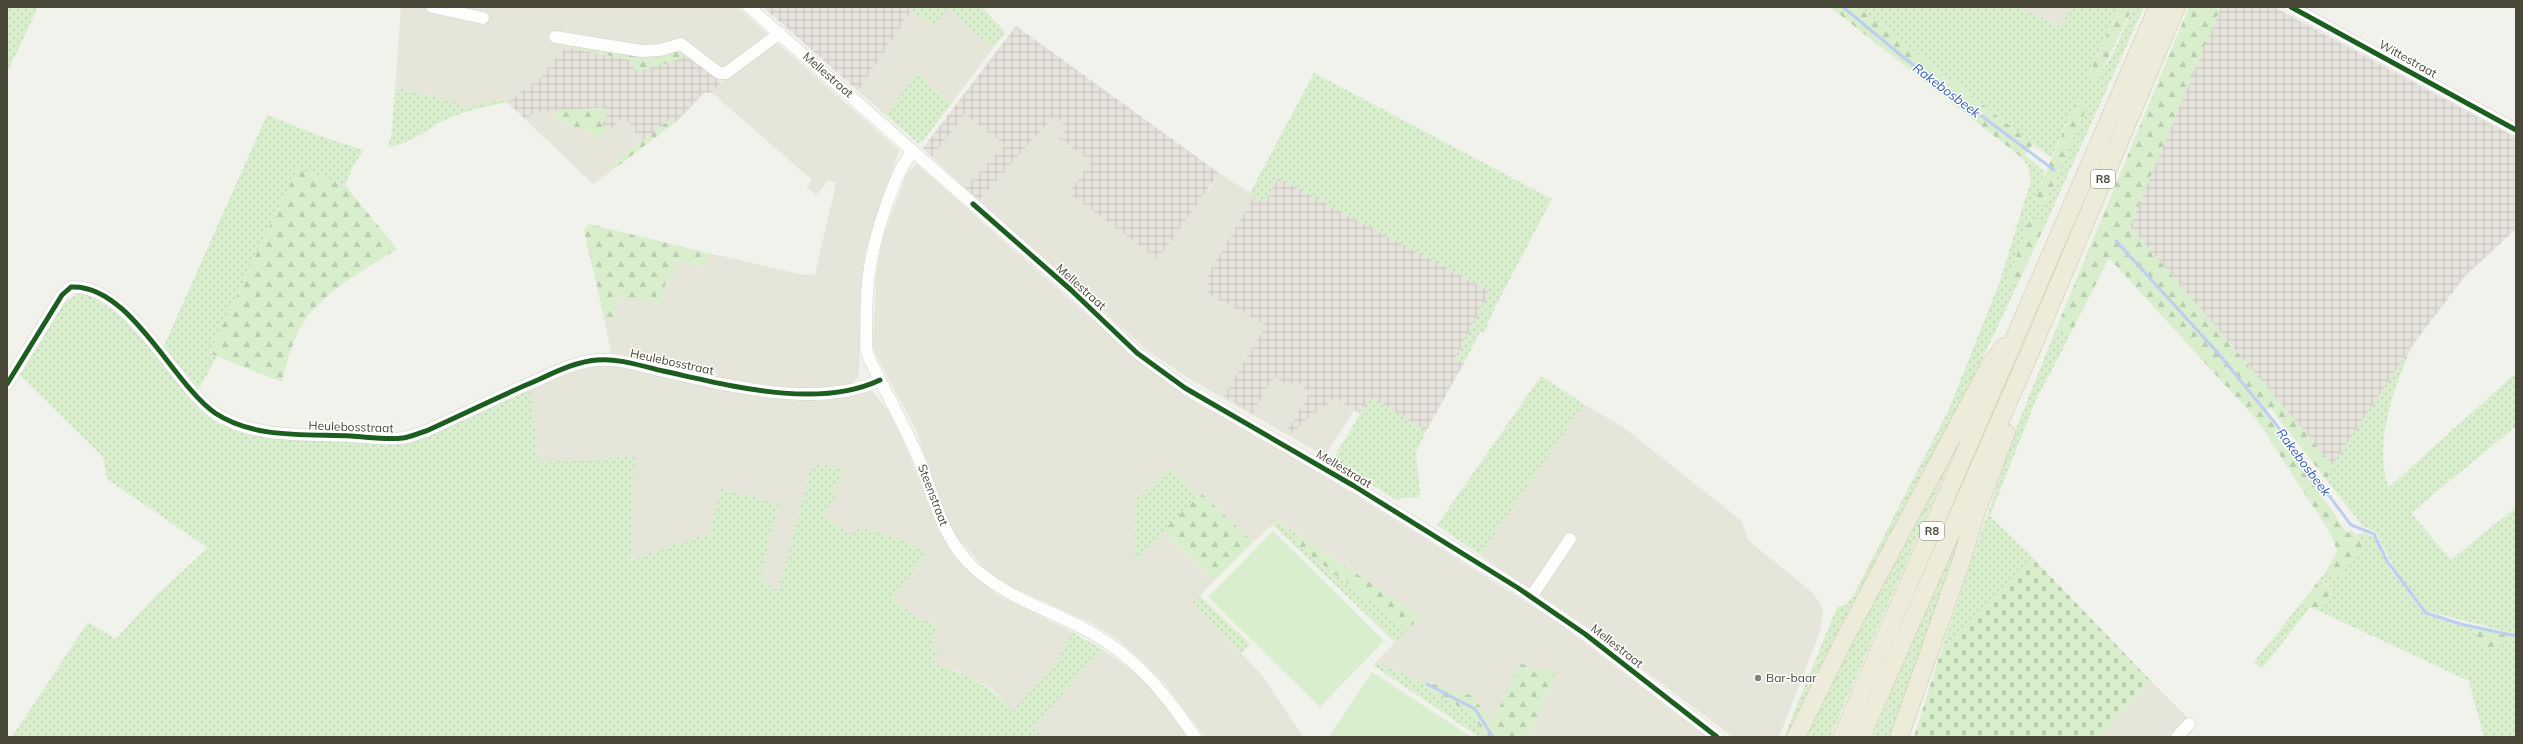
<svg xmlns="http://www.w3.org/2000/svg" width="2523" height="744" viewBox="0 0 2523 744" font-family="Mulish,sans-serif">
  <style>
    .residential { fill: #e6e5da }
    .industrial { fill: url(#industrial-grid) }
    .grass { fill: url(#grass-dots) }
    .forest { fill: url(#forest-firs) }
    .cemetery { fill: url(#cemetery-stones) }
    .park { fill: #d8eecd }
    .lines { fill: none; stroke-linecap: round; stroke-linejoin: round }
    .stream { stroke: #bccff0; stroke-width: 3 }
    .minor-casing { stroke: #d0d0ca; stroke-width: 13 }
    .highway-casing { stroke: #cac7a8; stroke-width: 19 }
    .minor { stroke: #fdfdfc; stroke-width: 12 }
    .highway { stroke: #edebda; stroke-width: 18 }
    .cycleway-casing { stroke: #fff; stroke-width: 8 }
    .cycleway { stroke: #1b5e20; stroke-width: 5 }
    .poi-dot { fill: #848377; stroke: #fff; stroke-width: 1.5 }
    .labels { text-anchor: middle; stroke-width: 3; stroke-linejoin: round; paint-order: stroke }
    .shield { fill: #fff; stroke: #807e73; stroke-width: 1 }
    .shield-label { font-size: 11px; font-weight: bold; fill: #494737 }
    .street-label { font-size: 12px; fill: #494737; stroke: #fff }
    .poi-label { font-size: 12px; fill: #494737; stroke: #fff; text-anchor: start }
    .water-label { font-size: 13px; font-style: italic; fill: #2d5bb9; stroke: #fff }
  </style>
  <defs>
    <pattern id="industrial-grid" width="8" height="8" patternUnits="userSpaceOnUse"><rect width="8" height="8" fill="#e5e3dc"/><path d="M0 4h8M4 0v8" fill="none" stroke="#c6c4bd"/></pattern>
    <pattern id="grass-dots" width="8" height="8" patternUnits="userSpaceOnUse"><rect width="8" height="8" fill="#d8eecd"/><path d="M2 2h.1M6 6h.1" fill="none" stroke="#bbcdb1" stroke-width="1.8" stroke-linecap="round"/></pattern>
    <pattern id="forest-firs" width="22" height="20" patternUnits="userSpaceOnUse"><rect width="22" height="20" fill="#d8eecd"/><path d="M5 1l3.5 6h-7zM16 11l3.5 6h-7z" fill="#bbcdb1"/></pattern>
    <pattern id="cemetery-stones" width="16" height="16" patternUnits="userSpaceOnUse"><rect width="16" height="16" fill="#d8eecd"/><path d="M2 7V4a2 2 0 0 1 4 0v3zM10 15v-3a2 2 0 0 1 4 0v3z" fill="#bbcdb1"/></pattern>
  </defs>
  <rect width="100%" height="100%" fill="#f2f2ed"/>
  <g class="residential">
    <polygon points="401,7 737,7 770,36 719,71 659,48 563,40 562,44 566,47 560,56 539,79 507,102 504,98 459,109 458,102 395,88"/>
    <polygon points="2019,7 2073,7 2060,27"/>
    <polygon points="948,8 993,48 951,104 918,73 886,115 858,91 912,11 935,26"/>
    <polygon points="775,41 899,150 865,253 862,280 859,375 853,383 841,387 817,390 754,383 751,384 717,379 717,373 611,353 604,317 615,317 618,296 667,276 673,278 677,259 705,268 709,253 799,274 815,275 836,183 829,180 816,195 807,187 812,180 712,93 721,82"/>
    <polygon points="556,110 554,114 562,123 592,132 595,139 624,117 642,141 611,164 614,169 593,184 526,120 534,112"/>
    <polygon points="965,114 1005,145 965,188 932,157"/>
    <polygon points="1054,116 1068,128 1060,140 1091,161 1069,193 1209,190 1219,173 1250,193 1253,198 1207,276 1209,294 1266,325 1225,396 1274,376 1294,381 1310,392 1287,431 1291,434 1320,407 1329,404 1334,398 1354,410 1325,456 1193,381 1148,351 979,200"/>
    <polygon points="917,164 1132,355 1556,621 1707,737 1529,737 1557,669 1534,669 1521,663 1492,723 1450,689 1410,677 1376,662 1420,616 1277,521 1253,542 1201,493 1198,495 1171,467 1134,562 1163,531 1215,580 1193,603 1261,674 1303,737 1205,737 1162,680 1119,640 1093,624 1016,589 991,574 959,540 949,526 916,430 875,353 873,344 876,277 882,240 907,173"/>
    <polygon points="606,364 830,398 872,391 888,411 906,447 938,529 955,558 997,595 1072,632 1057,661 1014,710 991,688 955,670 932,664 939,650 931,645 938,625 912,615 892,598 852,536 822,516 837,494 832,491 842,475 812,466 778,593 760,577 779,504 721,489 710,529 714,535 707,534 629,560 635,457 538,462 530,388 568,373"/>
    <polygon points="1584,404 1623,427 1742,521 1748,540 1812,592 1819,602 1823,612 1820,632 1779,737 1733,737 1584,625 1480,555"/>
    <polygon points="1102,649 1137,674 1152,689 1188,737 1043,737 1034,730 1036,724"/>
    <polygon points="2150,680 2189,719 2172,737 2100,737"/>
  </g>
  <g class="industrial">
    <polygon points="763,7 914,7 858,91"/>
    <polygon points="2221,7 2274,7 2516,138 2516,229 2465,276 2412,346 2333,465 2130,226"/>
    <polygon points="1016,26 1219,173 1158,259 1069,193 1091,161 1059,139 1068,128 1054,116 979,200 965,188 1005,145 965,114 932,157 923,148"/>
    <polygon points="566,47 630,60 687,55 721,82 712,93 705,92 676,122 671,119 642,141 624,117 608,131 602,123 605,108 535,112 526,120 507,102 539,79"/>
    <polygon points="1278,178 1490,291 1456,359 1464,363 1426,431 1375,399 1369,399 1360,413 1334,398 1329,404 1320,408 1291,434 1287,431 1310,392 1294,381 1289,386 1274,376 1253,413 1224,396 1266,325 1208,294 1207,276 1253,198 1265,202"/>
  </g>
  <g class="grass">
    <polygon points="7,7 38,7 9,69 7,68"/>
    <polygon points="914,7 982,7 1005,32 993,48 948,8 935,26 912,11"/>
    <path d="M1858,7H2019L2060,27L2073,7H2119L2087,78L2093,79C2111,68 2124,27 2133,7H2144L2046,223L2030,218L2007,282L2018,284L1947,432L1789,737H1784L1837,607L1846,605L1853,596L1949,409L2000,281L2031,180L2028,166L2022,158L2025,155L2045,172L2035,201L2045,204L2086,109L2085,104L2076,101L2051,158Z"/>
    <polygon points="917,73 951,104 922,142 918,143 886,115"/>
    <polygon points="1314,73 1552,199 1495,307 1484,333 1480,332 1464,363 1455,359 1490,291 1278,178 1265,202 1253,198 1250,193"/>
    <path d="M395,88L458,102L459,109L504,98L507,102C486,107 466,110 447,119C428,128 409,145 388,147L392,131Z"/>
    <polygon points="267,115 320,136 364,150 354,164 345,185 297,169 209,353 217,357 198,390 163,348"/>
    <path d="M80,293L91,295L124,319L160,359L200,409L215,422L235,430L267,436L400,443L530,388L538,462L635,457L630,560L707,534L714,535L710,529L721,489L779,504L760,577L778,593L812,465L843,467L842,475L832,491L838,494L822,516L852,535L856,530C881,528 905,542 927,553L892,598L912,615L938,625L931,645L939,650L933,664C968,674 987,685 1014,710L1057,661L1072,632L1102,649L1036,724L1034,730L1043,737H12L88,622L116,639L155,596L208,548L107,479L103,457L20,375C34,351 55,302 80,293Z"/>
    <polygon points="2056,329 2069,337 2035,402 1990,516 2032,557 1941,651 2019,421"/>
    <path d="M2412,346C2395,385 2372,446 2389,487L2516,373V426L2411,513L2451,560L2516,507V634L2427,611L2394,568L2376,532L2363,526L2327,481L2333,464Z"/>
    <polygon points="1541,376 1584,404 1480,555 1437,525"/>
    <polygon points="1369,399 1375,399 1426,431 1416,452 1420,495 1417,498 1401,498 1398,501 1336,463 1336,454"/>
    <polygon points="1966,425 1830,737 1802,737"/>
    <polygon points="1171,467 1198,495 1134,563 1135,501"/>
    <polygon points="1983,479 1895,737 1872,737"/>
    <polygon points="1277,521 1299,536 1295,543 1407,630 1395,642 1273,525"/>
    <polygon points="2363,533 2374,537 2391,570 2426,614 2476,628 2475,636 2494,650 2499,648 2503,639 2516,641 2516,737 2484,737 2469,681 2317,610 2331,595 2329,585 2320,579 2326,572 2331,575 2362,544 2355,535"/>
    <polygon points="1200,596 1250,644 1241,653 1193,602"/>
    <polygon points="2302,602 2310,607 2262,669 2254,662"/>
    <polygon points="1376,662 1410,677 1474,716 1486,737 1479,737 1373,665"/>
  </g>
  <g class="forest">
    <polygon points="1830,7 1858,7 2033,144 2022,158"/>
    <polygon points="2119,7 2133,7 2100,75 2093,79 2087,79"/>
    <polygon points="2189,7 2221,7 2130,226 2333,465 2327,481 2270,407 2265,412 2347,533 2352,530 2362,544 2361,551 2339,578 2326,572 2337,551 2331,534 2257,420 2109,258 2069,337 2056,329"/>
    <polygon points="563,40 682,48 687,55 677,60 637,72 630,60 566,47 562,44"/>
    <polygon points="2076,101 2085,104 2086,109 2045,204 2034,201"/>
    <polygon points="605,108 607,120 602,123 608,131 595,140 592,132 562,123 554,114 556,110"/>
    <polygon points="671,119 676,122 614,169 611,165"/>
    <path d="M297,169L345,185L397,249C369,267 337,284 315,308C296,327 288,357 282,382L209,353Z"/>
    <polygon points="2030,218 2046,223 2018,284 2007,283"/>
    <polygon points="589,224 709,253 705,268 677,259 673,278 667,276 661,304 618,296 615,317 604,317 584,231"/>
    <polygon points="1201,493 1253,542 1215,580 1163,531"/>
    <polygon points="1299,536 1421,616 1407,630 1295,543"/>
    <polygon points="2320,579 2331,589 2331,594 2317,610 2302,602"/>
    <path d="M2476,628L2516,634V641L2503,639C2501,642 2501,645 2499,648C2491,657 2480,641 2475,636Z"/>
    <polygon points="1520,663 1534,669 1557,669 1529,737 1486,737 1474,716 1410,677 1473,696 1492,723"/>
  </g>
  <polygon class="cemetery" points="2032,557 2150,680 2100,737 1914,737 1941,651"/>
  <g class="park">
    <polygon points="1273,531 1384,641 1320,707 1208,597"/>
    <polygon points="1372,672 1471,737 1329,737"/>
  </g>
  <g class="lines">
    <g class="stream">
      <polyline points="1843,7 1903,57 2054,170"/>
      <polyline points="2116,241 2218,353 2275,423 2351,525 2374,534 2387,561 2426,613 2461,624 2516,636"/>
      <polyline points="1427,684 1475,709 1493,737"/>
    </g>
    <g class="minor-casing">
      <g id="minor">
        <polyline points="432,7 483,18"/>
        <polyline points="749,7 1071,290 1137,353 1185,388 1354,486 1518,588 1585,634 1717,737"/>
        <polyline points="2291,7 2516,130"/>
        <polyline points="555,37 642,51 660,50 681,44 719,73 726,73 780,33"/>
        <path d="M913,151C893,174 873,242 869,274C865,298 867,323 866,348L869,358C886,393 906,428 921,464C934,498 942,534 967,561C1001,597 1051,610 1092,633C1137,658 1167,696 1195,737"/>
        <path d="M7,384L62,295L71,287C130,284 172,383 215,413C254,439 307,434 351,436C368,437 386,440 403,438C411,437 419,433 426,431C459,416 492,400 526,385C548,376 572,362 597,360C618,358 642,366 663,371C728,385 817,410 880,380"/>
        <polyline points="1531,597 1570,539"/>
        <polyline points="2177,737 2189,724"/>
      </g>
    </g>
    <g class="highway-casing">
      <g id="highway">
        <polyline points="1796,737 1846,636 1989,367 2004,347"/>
        <polyline points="1842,737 2158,7"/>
        <polyline points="1861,737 2037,336 2176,7"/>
        <polyline points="1899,737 1961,562 1977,509 2006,433"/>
      </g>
    </g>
    <use href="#minor" class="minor"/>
    <use href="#highway" class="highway"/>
    <g class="cycleway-casing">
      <g id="cycleway">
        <polyline points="2291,7 2516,130"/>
        <polyline points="973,204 1071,290 1137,353 1185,388 1354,486 1518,588 1585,634 1717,737"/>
        <path d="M7,384L62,295L71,287C130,284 172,383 215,413C254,439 307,434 351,436C368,437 386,440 403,438C411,437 419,433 426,431C459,416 492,400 526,385C548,376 572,362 597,360C618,358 642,366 663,371C728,385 817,410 880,380"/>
      </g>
    </g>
    <use href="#cycleway" class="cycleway"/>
  </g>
  <circle class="poi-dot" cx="1758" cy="678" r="4"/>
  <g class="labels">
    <g class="shield">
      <rect x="2091" y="170" width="24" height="18" rx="3"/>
      <rect x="1920" y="522" width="24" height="18" rx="3"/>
    </g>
    <g class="shield-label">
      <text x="2103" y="183">R8</text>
      <text x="1932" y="535">R8</text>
    </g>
    <g class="street-label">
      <text transform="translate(2408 59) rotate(29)" y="4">Wittestraat</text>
      <text transform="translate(828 75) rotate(41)" y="4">Mellestraat</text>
      <text transform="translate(1081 287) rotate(42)" y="4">Mellestraat</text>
      <text transform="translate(672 362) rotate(12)" y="4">Heulebosstraat</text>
      <text transform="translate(351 427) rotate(2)" y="4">Heulebosstraat</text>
      <text transform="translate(1344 469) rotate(31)" y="4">Mellestraat</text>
      <text transform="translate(933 495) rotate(69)" y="4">Steenstraat</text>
      <text transform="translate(1617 646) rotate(38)" y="4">Mellestraat</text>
    </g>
    <g class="poi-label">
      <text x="1766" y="682">Bar-baar</text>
    </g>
    <g class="water-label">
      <text transform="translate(1947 90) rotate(37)" y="5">Rakebosbeek</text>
      <text transform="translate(2304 462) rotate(53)" y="5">Rakebosbeek</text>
    </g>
  </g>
  <rect width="2523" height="744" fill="none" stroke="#494737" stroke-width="16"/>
</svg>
